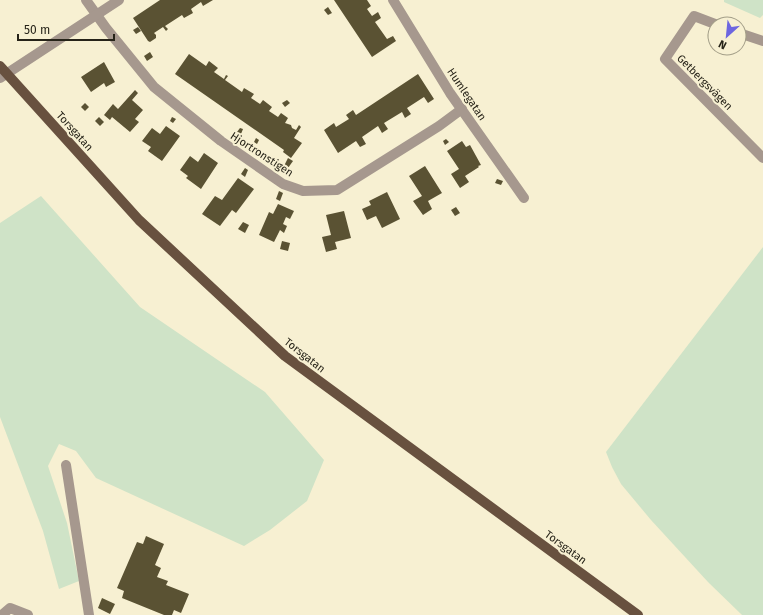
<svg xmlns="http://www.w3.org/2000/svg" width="763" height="615" viewBox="0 0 763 615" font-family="'Fira Sans',sans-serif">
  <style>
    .green { fill: #cfe3c7 }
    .building { fill: #5a5233 }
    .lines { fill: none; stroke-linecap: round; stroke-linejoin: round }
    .minor { stroke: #a6988e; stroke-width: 10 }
    .major { stroke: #68513f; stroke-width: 10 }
    .labels { text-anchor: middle; stroke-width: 4; stroke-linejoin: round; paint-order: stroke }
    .street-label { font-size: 11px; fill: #262318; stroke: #f7f0d2 }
  </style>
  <rect width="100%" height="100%" fill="#f7f0d2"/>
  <g class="green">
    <polygon points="724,0 763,0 763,15 760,18 724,2"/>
    <polygon points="41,196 140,307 265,392 324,460 307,501 270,530 244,546 96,478 76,451 59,444 48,466 67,523 79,581 59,589 43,531 0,417 0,223"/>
    <polygon points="763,247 763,615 742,615 708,582 651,520 621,484 612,467 606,452"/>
  </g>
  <g class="building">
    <polygon points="160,0 213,0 203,6 201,2 191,9 193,13 184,18 182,15 165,26 168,29 166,31 163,27 154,33 156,35 156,38 150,42 148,41 133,18"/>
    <polygon points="334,0 367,0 371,6 367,9 372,16 378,12 381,18 375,22 387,39 393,36 396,41 372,57"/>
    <polygon points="328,7 332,13 328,15 324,10"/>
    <polygon points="138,27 141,31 136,34 133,30"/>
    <polygon points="150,52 153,57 147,61 144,56"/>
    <polygon points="189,54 206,66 209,61 218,68 214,72 224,79 226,75 228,76 225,80 242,92 244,88 254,94 251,98 260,104 263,100 272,107 269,111 278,117 281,113 288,118 285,123 291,125 292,128 296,130 299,125 301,127 294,138 302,143 291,158 283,152 284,150 175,74"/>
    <polygon points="104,62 115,82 106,87 104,83 91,92 81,77"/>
    <polygon points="418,74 434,99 428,103 424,97 407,108 411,114 405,118 402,112 384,123 388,129 382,133 378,126 362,137 366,144 360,147 356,141 338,153 324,130 334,123 336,127 349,119 346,115 353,110 356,115"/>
    <polygon points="135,90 138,93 132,100 143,110 135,119 139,122 130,132 112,117 110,120 104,115 113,104 118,109"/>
    <polygon points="287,100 290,103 285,107 282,103"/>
    <polygon points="85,103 89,107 85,111 81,107"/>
    <polygon points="99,117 104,122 100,126 95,121"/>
    <polygon points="172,117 176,119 173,123 170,121"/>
    <polygon points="166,126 180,136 162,161 148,151 151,147 142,141 152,128 160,134"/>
    <polygon points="240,128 243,129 241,134 237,132"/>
    <polygon points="256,138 259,140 257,144 254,142"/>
    <polygon points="446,139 449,142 445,145 443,141"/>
    <polygon points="462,141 466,147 470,145 481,165 478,166 479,167 465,176 469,182 460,188 451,174 459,169 447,151"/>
    <polygon points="204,153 218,163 201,189 186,178 188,176 180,170 190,156 198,162"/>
    <polygon points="288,158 293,161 288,168 284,166"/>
    <polygon points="425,166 442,193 428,201 432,209 423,215 413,201 422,196 409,176"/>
    <polygon points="245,168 248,170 245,177 241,174"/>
    <polygon points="238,178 254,189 236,213 232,210 220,226 202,214 215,196 222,200"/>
    <polygon points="497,179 503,181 501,185 495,183"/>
    <polygon points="279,191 283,193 280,201 276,199"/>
    <polygon points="387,192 400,219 382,228 376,216 367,220 362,209 371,205 369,201"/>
    <polygon points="278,204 294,211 290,219 286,217 283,224 287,226 284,233 280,230 274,242 259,235 269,212 273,214"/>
    <polygon points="456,207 460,213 455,216 451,210"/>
    <polygon points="344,211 351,238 335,242 337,249 326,252 322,237 331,235 326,215"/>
    <polygon points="243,222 249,225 245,233 238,229"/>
    <polygon points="282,241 290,243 288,251 280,249"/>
    <polygon points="146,536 164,544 155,565 161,568 157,577 168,581 166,585 189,594 181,613 174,610 172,615 164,615 122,598 124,591 117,588 137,542 143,544"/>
    <polygon points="102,598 115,604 110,614 98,608"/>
  </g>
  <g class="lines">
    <g class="minor">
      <polyline points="86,0 106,28 154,87 221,141 283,184 303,191 337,190 439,126 462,109"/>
      <polyline points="393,0 450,93 524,198"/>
      <polyline points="715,24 694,16 665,59 763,158"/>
      <polyline points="739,33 763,41"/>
      <polyline points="0,78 119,0"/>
      <polyline points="66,465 89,615"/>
      <polyline points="2,615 10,608 28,615"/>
    </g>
    <polyline class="major" points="0,66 139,220 285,356 638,615"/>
  </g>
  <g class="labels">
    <g class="street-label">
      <text transform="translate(705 82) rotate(45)" y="4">Getbergsvägen</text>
      <text transform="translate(467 94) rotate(56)" y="4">Humlegatan</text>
      <text transform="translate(75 131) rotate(48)" y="4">Torsgatan</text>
      <text transform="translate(262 154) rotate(33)" y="4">Hjortronstigen</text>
      <text transform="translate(305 355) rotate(38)" y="4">Torsgatan</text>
      <text transform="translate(566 547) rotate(36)" y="4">Torsgatan</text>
    </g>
  </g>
  <g transform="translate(727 36) rotate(207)"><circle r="19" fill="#f7f0d2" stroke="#a39e88"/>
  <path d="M0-3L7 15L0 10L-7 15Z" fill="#6d66e0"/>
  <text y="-6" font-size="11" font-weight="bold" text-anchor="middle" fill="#262318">N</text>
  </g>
  <path d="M18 34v6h96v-6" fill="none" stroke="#262318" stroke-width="2"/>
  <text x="24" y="34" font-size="12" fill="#262318" stroke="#f7f0d2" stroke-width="3" paint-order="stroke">50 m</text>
</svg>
